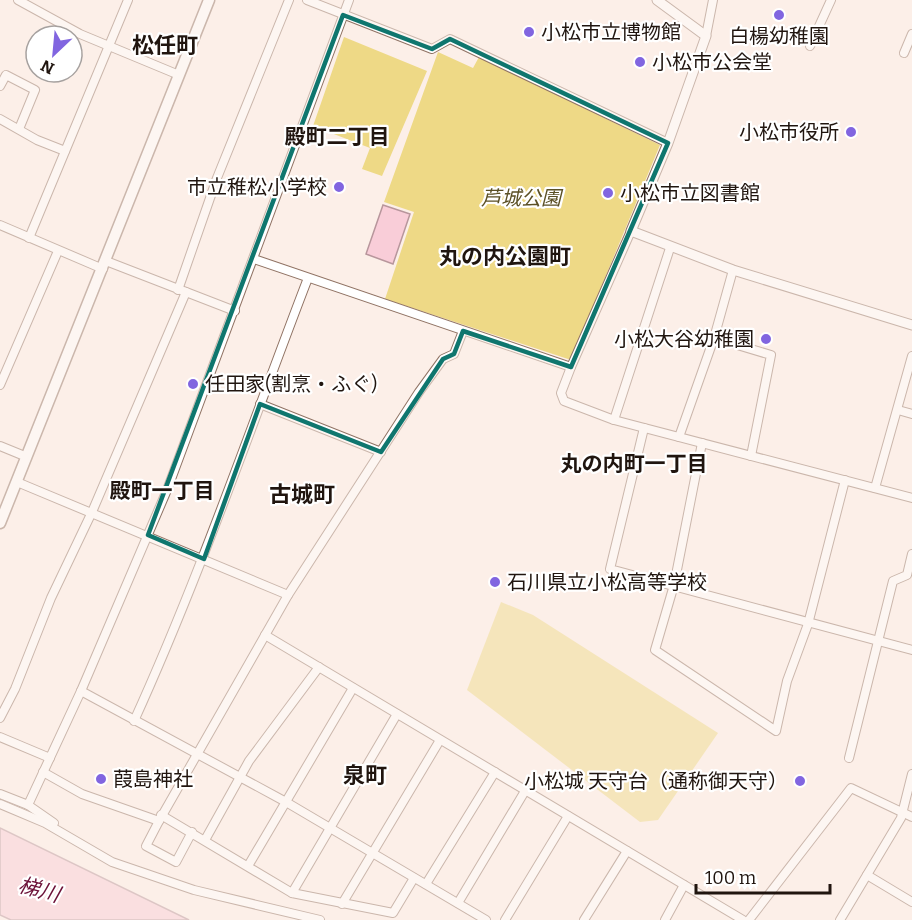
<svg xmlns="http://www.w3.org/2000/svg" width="912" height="920" viewBox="0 0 912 920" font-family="Bitter,'Noto Sans JP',serif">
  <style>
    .green { fill: #eed986 }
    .water { fill: #f9cdd8; stroke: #b8969c; stroke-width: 1.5 }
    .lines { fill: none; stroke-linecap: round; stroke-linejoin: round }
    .minor-casing { stroke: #907364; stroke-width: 10 }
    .tertiary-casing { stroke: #907364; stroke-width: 11 }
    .secondary-casing { stroke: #907364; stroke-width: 13 }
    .minor { stroke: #fff; stroke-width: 8 }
    .tertiary { stroke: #fff; stroke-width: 9 }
    .secondary { stroke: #fff; stroke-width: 10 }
    .marked { fill: none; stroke: #0f766e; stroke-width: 4.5; stroke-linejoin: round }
    .poi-dot { fill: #8165e0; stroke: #fff; stroke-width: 2 }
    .labels { text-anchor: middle; stroke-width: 4.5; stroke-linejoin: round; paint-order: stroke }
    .poi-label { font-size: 20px; fill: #20150f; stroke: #fff; text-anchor: start }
    .park-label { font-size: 20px; font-style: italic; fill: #5b5025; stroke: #fff }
    .neighbourhood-label { font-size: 21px; font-weight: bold; fill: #20150f; stroke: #fff }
    .water-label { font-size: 21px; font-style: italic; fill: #6b1037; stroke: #fff }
    .quarter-label { font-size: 22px; font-weight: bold; fill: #20150f; stroke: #fff }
  </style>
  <rect width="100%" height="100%" fill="#fcefe8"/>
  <g class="green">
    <polygon points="344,37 427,71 382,176 362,169 370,148 313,126"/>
    <polygon points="438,52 473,68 479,57 660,145 571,360 385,299 414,212 384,202"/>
    <polygon points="501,602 533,615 718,733 658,820 640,822 467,690"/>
  </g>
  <g class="water">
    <polygon points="383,205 410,214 393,264 366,254"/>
    <polygon points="0,828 189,920 11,920 0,915"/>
  </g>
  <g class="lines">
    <g class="minor-casing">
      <g id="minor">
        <polyline points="18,0 80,34 179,75"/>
        <polyline points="307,0 432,49 450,39 668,143"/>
        <polyline points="706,36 713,0"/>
        <polyline points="810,46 831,0"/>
        <polyline points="904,53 912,34"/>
        <polyline points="0,86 6,75 35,90 19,129"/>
        <polyline points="0,119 37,140 65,151"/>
        <polyline points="0,225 103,269"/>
        <polyline points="631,231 571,367 561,393 564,401 614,420 912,498"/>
        <polyline points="29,238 128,0"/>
        <polyline points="254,259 571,367"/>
        <polyline points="106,261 235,311"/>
        <polyline points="178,290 217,178 289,0"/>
        <polyline points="714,338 771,355 751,456"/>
        <polyline points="0,385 58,251"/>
        <polyline points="260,404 381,452"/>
        <polyline points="898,410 912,414"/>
        <polyline points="614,420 670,248"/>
        <polyline points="644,428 610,569 912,650"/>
        <polyline points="679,437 714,338 733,270"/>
        <polyline points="702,443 674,585 655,650 776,731 787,681 808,624 845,480"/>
        <polyline points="0,446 27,457"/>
        <polyline points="17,482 288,595"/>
        <polyline points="875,488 912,356"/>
        <polyline points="265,635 743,920"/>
        <polyline points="81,691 286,802 486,920"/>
        <polyline points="0,718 15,689 51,598 92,512 186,292"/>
        <path d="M134,721C200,576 251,426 308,278"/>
        <polyline points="0,737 50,758"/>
        <polyline points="849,758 893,581 907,575 912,554"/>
        <polyline points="43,772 82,794 159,821 288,595 419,392 443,359 454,354 463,331"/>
        <polyline points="0,794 28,805 81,691 167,490 349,0"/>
        <polyline points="0,804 45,823 112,862 194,890 320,920"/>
        <polyline points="28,805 54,823"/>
        <polyline points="161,815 292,893 393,913 414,878"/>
        <polyline points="159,821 146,846 176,862 192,832"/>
        <polyline points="205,840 249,761 319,667"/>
        <polyline points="248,866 353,688"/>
        <polyline points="867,875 912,902"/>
        <polyline points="426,884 495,772"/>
        <polyline points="292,893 397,714"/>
        <polyline points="458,903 525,791"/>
        <polyline points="342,904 440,740"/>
        <polyline points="505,920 568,816"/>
        <polyline points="584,920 627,851"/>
        <polyline points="665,920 684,885"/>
        <polyline points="749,920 851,788 912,817"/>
        <polyline points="840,920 901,818 912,774"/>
      </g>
    </g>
    <g class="tertiary-casing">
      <polyline id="tertiary" points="657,0 706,36 668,143 631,231 733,270 912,325"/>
    </g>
    <g class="secondary-casing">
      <polyline id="secondary" points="0,523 209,0"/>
    </g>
    <use href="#minor" class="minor"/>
    <use href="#tertiary" class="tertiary"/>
    <use href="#secondary" class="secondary"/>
  </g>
  <path d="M0 0H912V920H0ZM343,15L432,49L450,39L668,143L571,367L463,331L454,354L443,359L381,452L260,404L204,559L148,535Z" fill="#fcefe8" fill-opacity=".55" fill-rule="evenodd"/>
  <path class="marked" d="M343,15L432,49L450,39L668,143L571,367L463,331L454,354L443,359L381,452L260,404L204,559L148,535Z"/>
  <g class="poi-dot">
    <circle cx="779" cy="15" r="6"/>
    <circle cx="529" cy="32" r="6"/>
    <circle cx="640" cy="62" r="6"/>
    <circle cx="851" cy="132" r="6"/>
    <circle cx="339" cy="187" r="6"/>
    <circle cx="608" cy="193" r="6"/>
    <circle cx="766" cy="339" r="6"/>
    <circle cx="193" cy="384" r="6"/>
    <circle cx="495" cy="582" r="6"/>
    <circle cx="101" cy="779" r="6"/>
    <circle cx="800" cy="781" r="6"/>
  </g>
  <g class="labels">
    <g class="poi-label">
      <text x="541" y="39">小松市立博物館</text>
      <text x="779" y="43" text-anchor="middle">白楊幼稚園</text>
      <text x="652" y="69">小松市公会堂</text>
      <text x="839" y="139" text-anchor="end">小松市役所</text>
      <text x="327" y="194" text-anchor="end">市立稚松小学校</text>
      <text x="620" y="200">小松市立図書館</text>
      <text x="754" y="346" text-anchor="end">小松大谷幼稚園</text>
      <text x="205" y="391">任田家(割烹・ふぐ)</text>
      <text x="507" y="589">石川県立小松高等学校</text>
      <text x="113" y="786">葭島神社</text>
      <text x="788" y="788" text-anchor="end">小松城 天守台（通称御天守）</text>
    </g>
    <g class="park-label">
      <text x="521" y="205">芦城公園</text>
    </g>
    <g class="neighbourhood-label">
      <text x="337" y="144">殿町二丁目</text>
      <text x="634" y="471">丸の内町一丁目</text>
      <text x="162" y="498">殿町一丁目</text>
    </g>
    <g class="water-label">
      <text transform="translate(39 890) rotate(15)" y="7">梯川</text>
    </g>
    <g class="quarter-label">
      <text x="165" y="53">松任町</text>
      <text x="505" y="264">丸の内公園町</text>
      <text x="302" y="502">古城町</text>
      <text x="365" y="783">泉町</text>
    </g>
  </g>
  <g transform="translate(54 54) rotate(206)"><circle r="28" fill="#ffffff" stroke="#a6a19f" stroke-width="1.5"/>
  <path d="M0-4.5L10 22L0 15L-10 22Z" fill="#8165e0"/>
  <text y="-9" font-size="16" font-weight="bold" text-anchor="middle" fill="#20150f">N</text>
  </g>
  <path d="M696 884v9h134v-9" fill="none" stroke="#20150f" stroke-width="3"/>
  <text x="705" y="884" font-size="18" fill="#20150f" stroke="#ffffff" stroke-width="4.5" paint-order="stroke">100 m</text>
</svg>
